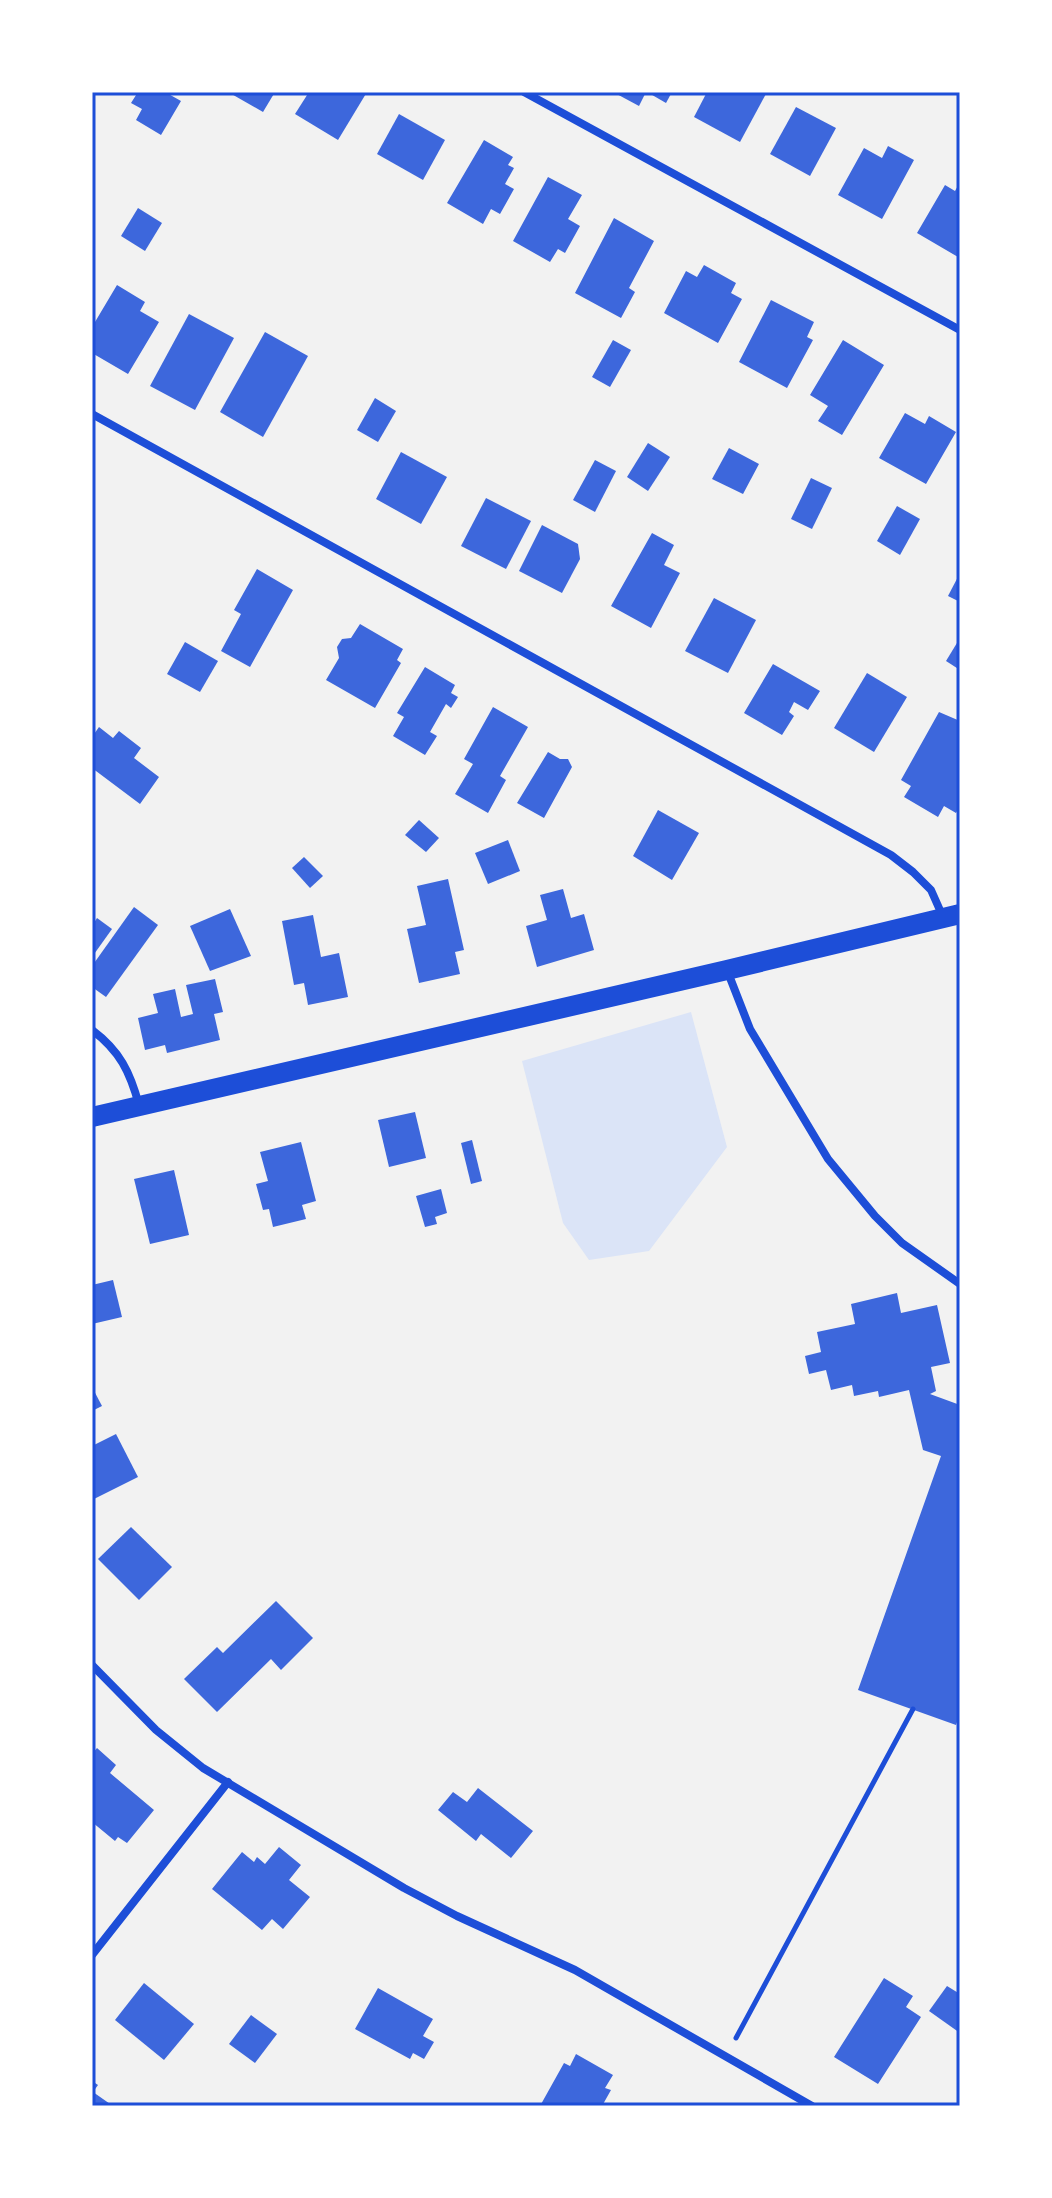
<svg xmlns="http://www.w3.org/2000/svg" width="1052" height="2198" viewBox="0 0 1052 2198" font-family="Ubuntu,sans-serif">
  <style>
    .green { fill: #dbe4f7 }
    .building { fill: #3d67dc }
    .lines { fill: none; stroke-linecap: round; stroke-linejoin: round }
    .path { stroke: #1d4ed8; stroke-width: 5 }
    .minor { stroke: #1d4ed8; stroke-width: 8 }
    .primary { stroke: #1d4ed8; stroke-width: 20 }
    .neatline { fill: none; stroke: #1d4ed8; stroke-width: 3 }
  </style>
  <rect width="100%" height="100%" fill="#f2f2f2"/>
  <polygon class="green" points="691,1012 727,1147 649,1251 589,1260 563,1223 522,1061"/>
  <g class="building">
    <polygon points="138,92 165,92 181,101 161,135 136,120 142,109 131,103"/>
    <polygon points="228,92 275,92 263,112"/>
    <polygon points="309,92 367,92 338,140 295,114"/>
    <polygon points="613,92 646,92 639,106"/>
    <polygon points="647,92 672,92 666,103"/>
    <polygon points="707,92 767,92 740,142 694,117"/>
    <polygon points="796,107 836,128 810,176 770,154"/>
    <polygon points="399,114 445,140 423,180 377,154"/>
    <polygon points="484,140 513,157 508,165 514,168 505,184 514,189 500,214 491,209 483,224 447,203"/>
    <polygon points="888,146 914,160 882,219 838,195 864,148 882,158"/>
    <polygon points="548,177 582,195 568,219 580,226 565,253 558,249 550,262 513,241"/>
    <polygon points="960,182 960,253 958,257 917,233 945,185 955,191"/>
    <polygon points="138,208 162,223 145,251 121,236"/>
    <polygon points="614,218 654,241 629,288 635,292 621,318 575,293"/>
    <polygon points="704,265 736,283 731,293 742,299 718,343 664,313 686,271 697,277"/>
    <polygon points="117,285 145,302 140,311 159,322 128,374 92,353 92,327"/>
    <polygon points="771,300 814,322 807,337 813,340 787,388 739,362"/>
    <polygon points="189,314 234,338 195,410 150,386"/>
    <polygon points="265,332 308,356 263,437 220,412"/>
    <polygon points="613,340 631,350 610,387 592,377"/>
    <polygon points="843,340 884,365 842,435 818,421 828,406 810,395"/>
    <polygon points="375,398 396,411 378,442 357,430"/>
    <polygon points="905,413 925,424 929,416 956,432 926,484 879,458"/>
    <polygon points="648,443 670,457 648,491 627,477"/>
    <polygon points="729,448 759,464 743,494 712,479"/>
    <polygon points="401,452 447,477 421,524 376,499"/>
    <polygon points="595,460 616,471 595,512 573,500"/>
    <polygon points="811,478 832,488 812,529 791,519"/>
    <polygon points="486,498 531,521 506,569 461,546"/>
    <polygon points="897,506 920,519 900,555 877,541"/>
    <polygon points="542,525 578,544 580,559 562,593 519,571"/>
    <polygon points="652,533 674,545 664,565 680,573 651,628 611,606"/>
    <polygon points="257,569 293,590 250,667 221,651 241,614 234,610"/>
    <polygon points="960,573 960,602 948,596"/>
    <polygon points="714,598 756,620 728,673 685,651"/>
    <polygon points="360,624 403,649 397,660 401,663 375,708 326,680 339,658 337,647 342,639 351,638"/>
    <polygon points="960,638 960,670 946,661"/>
    <polygon points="185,642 218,661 200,692 167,674"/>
    <polygon points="773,664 820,691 808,710 794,702 789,712 794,716 782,735 744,713"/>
    <polygon points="425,667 455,685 451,693 458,697 451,708 446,704 430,732 437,736 425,755 393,736 404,717 397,713"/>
    <polygon points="867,673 907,697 874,752 834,728"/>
    <polygon points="493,707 528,727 500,776 506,780 488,813 455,794 473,764 464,759"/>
    <polygon points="939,712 960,721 960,806 956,813 944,806 938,817 904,797 911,786 901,780"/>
    <polygon points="99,727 113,738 119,731 141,748 134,758 159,777 140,804 92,768 92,737"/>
    <polygon points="548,752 560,759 568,759 572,767 544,818 517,803"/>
    <polygon points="658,810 699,833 672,880 633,856"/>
    <polygon points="419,820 439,838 426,852 405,835"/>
    <polygon points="508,840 520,871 488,884 475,853"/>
    <polygon points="304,857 323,876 310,888 292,868"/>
    <polygon points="448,879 464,950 455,952 460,974 419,983 407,929 426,925 417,886"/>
    <polygon points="563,889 571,918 584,914 594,950 537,967 526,926 547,920 540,895"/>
    <polygon points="134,907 158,925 106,997 92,987 92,966"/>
    <polygon points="230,909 251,956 210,971 190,926"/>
    <polygon points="313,915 321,957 339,953 348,997 308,1005 304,983 294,985 282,921"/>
    <polygon points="97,918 112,929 92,957 92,926"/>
    <polygon points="215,979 223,1012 214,1014 220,1040 167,1053 165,1045 145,1050 138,1018 158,1013 153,994 175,989 181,1017 193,1014 186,985"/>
    <polygon points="415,1112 426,1158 389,1167 378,1120"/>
    <polygon points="472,1140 482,1181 471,1184 461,1143"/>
    <polygon points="301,1142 316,1201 302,1205 306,1219 273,1227 269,1209 263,1210 256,1184 268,1181 260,1152"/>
    <polygon points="174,1170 189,1235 150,1244 134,1179"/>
    <polygon points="441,1189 447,1213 435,1217 437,1224 425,1227 416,1196"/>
    <polygon points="113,1280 122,1317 92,1324 92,1285"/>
    <polygon points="897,1293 901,1313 937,1305 950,1363 931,1367 936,1391 930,1394 960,1405 960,1713 956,1725 858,1690 941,1456 923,1450 909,1390 879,1397 878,1391 854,1396 852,1385 831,1390 826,1370 809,1374 805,1356 821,1352 817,1332 855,1324 851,1304"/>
    <polygon points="92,1387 102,1406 92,1411"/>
    <polygon points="116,1434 138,1477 92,1500 92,1446"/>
    <polygon points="131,1527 172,1567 139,1600 98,1559"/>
    <polygon points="276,1601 313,1638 281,1670 271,1659 217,1712 184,1679 217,1647 223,1653"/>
    <polygon points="97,1748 116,1765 110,1773 154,1810 127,1843 118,1837 115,1841 92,1822 92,1754"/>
    <polygon points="478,1788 533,1831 511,1858 481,1834 476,1841 438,1810 453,1792 467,1802"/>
    <polygon points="279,1847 301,1865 289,1880 310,1897 283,1929 272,1919 262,1930 212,1889 242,1852 254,1862 257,1857 265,1864"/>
    <polygon points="884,1978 913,1996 906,2007 921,2017 878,2084 834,2057"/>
    <polygon points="144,1983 194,2024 164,2060 115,2020"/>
    <polygon points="947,1986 960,1994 960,2033 929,2011"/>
    <polygon points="378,1988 433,2019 423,2036 434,2042 424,2059 413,2053 410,2059 355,2029"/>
    <polygon points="251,2015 277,2034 255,2063 229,2044"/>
    <polygon points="576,2054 613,2075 605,2088 611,2090 602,2106 540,2106 564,2063 570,2066"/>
    <polygon points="92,2081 98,2085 93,2092 113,2106 92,2106"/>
  </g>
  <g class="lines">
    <polyline class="path" points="736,2038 913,1709"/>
    <g class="minor">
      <polyline points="524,92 960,330"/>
      <polyline points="92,414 891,855 913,872 931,890 943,917"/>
      <polyline points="727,970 750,1029 828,1159 875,1216 902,1243 960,1284"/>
      <path d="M92,1030C120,1051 130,1072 139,1105"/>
      <polyline points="92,1665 156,1730 203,1768 404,1888 457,1916 575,1970 812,2106"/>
      <polyline points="92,1955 228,1782"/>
    </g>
    <polyline class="primary" points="92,1117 727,970 960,914"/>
  </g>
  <rect width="1052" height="2198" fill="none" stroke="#ffffff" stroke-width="188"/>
  <rect x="94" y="94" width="864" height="2010" class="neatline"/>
</svg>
